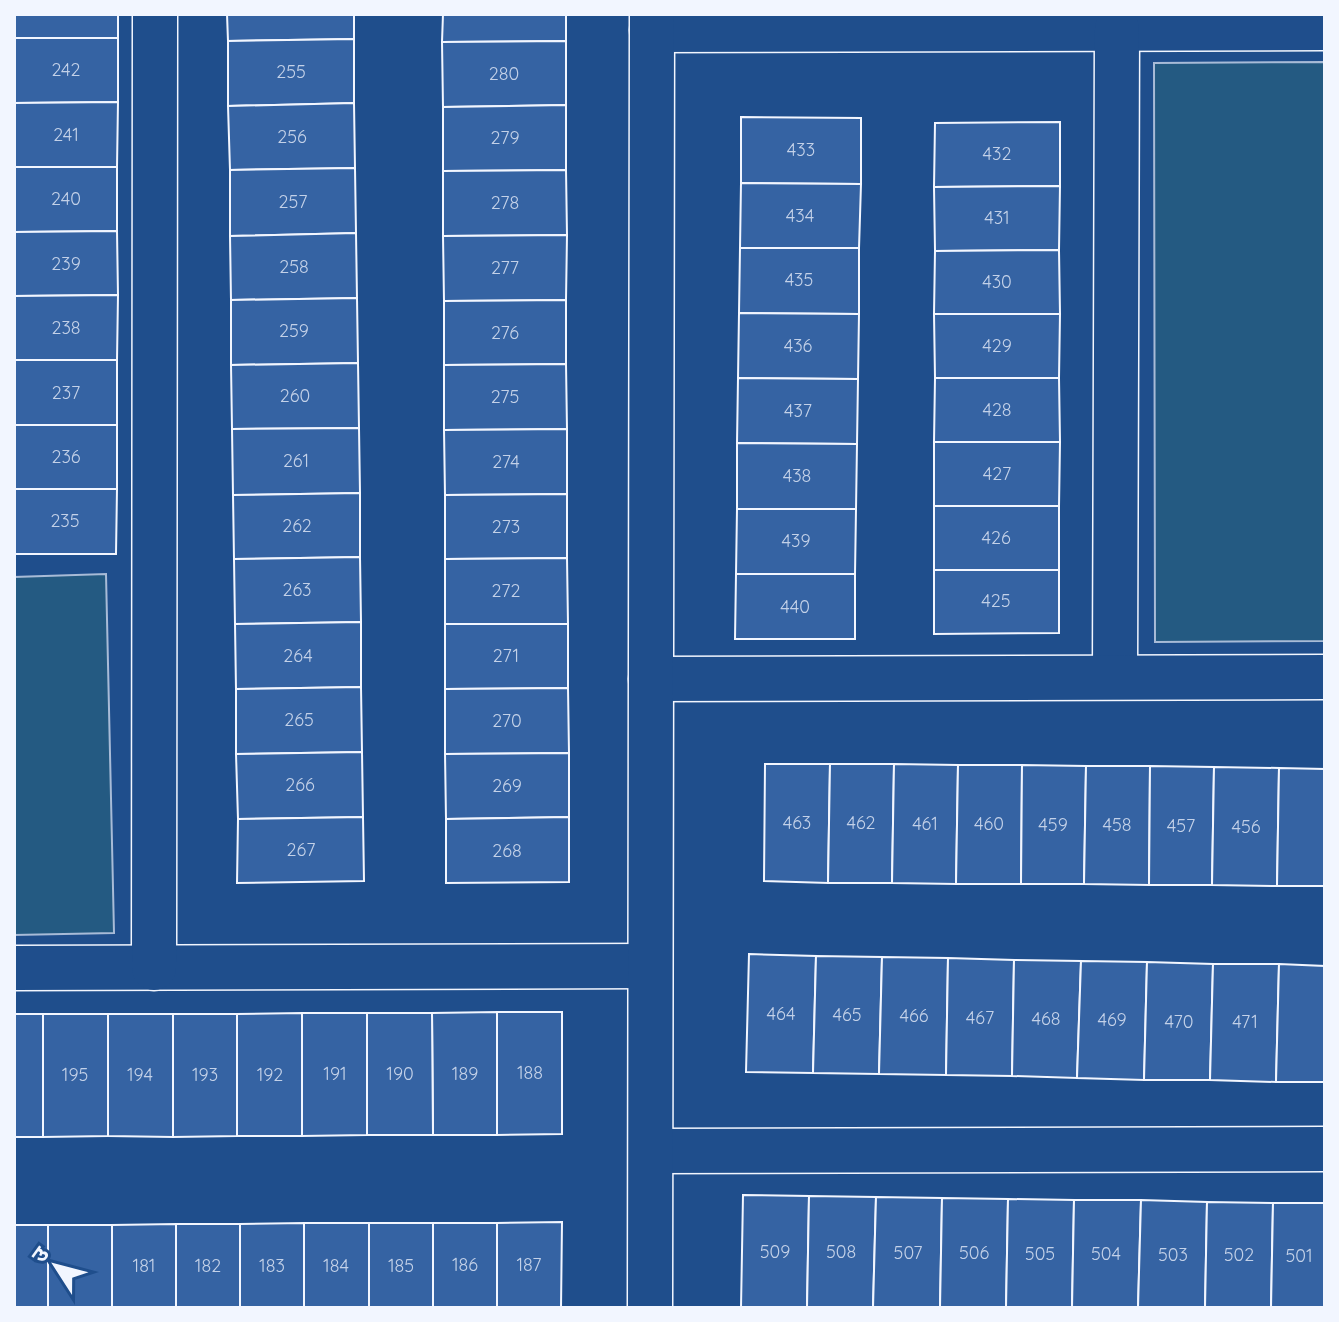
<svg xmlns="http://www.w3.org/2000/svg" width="1339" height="1322" viewBox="0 0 1339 1322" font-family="Quicksand,'Noto Sans Devanagari',sans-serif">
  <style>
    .green { fill: #245a82; stroke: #a8bbd7; stroke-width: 2 }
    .building { fill: #3563a3; stroke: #f2f6ff; stroke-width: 2 }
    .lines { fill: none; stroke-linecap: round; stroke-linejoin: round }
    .street-casing { stroke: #f2f6ff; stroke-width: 47 }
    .street { stroke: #1f4e8c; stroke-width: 44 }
    .labels { text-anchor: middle; stroke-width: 6; stroke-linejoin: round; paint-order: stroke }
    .number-label { font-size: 18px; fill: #c3d1e8 }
  </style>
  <rect width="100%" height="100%" fill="#1f4e8c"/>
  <g class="green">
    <polygon points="1325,62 1325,641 1155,642 1154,63"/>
    <polygon points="106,574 114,933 14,935 14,577"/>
  </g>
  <g class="building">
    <rect x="14" y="14" width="104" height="24"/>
    <polygon points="227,14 354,14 354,39 228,41"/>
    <polygon points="443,14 566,14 566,41 442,42"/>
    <polygon points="14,38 118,38 118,102 14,103"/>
    <polygon points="354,39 354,103 228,106 228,41"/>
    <polygon points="566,41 566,105 443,107 442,42"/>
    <polygon points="118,102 117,167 14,167 14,103"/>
    <polygon points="354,103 355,168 230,170 228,106"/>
    <polygon points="566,105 566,170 443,171 443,107"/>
    <polygon points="741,117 861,118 861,184 741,183"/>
    <polygon points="1060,122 1060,186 934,187 935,123"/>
    <polygon points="14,167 117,167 117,231 14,232"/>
    <polygon points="355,168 356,233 230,236 230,170"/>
    <polygon points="566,170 567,235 443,236 443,171"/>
    <polygon points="741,183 861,184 859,248 740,248"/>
    <polygon points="1060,186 1059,250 935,251 934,187"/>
    <polygon points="117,231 118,295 14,296 14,232"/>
    <polygon points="356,233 357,298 231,300 230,236"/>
    <polygon points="567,235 566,300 444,301 443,236"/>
    <polygon points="740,248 859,248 859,314 739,313"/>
    <polygon points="1059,250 1060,314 934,314 935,251"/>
    <polygon points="118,295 117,360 14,360 14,296"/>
    <polygon points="357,298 358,363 231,365 231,300"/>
    <polygon points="566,300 566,364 444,365 444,301"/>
    <polygon points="739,313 859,314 858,379 738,378"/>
    <polygon points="934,314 1060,314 1059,378 935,378"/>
    <rect x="14" y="360" width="103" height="65"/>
    <polygon points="358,363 359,428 232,429 231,365"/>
    <polygon points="566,364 567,429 444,430 444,365"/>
    <polygon points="738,378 858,379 857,444 737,443"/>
    <polygon points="935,378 1059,378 1060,442 934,442"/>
    <rect x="14" y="425" width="103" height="64"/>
    <polygon points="359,428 360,493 233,495 232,429"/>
    <polygon points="567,429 567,494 445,495 444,430"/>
    <polygon points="934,442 1060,442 1059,506 934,506"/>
    <polygon points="737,443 857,444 856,509 737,509"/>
    <polygon points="14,489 117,489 116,554 14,554"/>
    <polygon points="360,493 360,557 234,559 233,495"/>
    <polygon points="567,494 567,558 445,559 445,495"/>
    <rect x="934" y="506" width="125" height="64"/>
    <polygon points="737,509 856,509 855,574 736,574"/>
    <polygon points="360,557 361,622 235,624 234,559"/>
    <polygon points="567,558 568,624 445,624 445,559"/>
    <polygon points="934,570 1059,570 1059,633 934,634"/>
    <polygon points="736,574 855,574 855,639 735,639"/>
    <polygon points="361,622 361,687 236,689 235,624"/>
    <polygon points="445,624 568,624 568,688 445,689"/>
    <polygon points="361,687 362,752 236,754 236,689"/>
    <polygon points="568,688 569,753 445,754 445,689"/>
    <polygon points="362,752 363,817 238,819 236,754"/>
    <polygon points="569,753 569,817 446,819 445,754"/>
    <polygon points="765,764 830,764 828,883 764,881"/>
    <polygon points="830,764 894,764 892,883 828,883"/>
    <polygon points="894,764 958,765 956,884 892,883"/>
    <polygon points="958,765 1022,765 1021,884 956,884"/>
    <polygon points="1022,765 1086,766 1084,884 1021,884"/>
    <polygon points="1086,766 1150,766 1149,885 1084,884"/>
    <polygon points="1150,766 1214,767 1212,885 1149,885"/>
    <polygon points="1214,767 1279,768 1277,886 1212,885"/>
    <polygon points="1279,768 1325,769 1325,886 1277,886"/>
    <polygon points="363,817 364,881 237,883 238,819"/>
    <polygon points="569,817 569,882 446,883 446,819"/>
    <polygon points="749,954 816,956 813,1073 746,1072"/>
    <polygon points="816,956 882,957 879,1074 813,1073"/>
    <polygon points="882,957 948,958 946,1075 879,1074"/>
    <polygon points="948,958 1014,960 1012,1076 946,1075"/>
    <polygon points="1014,960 1081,961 1077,1078 1012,1076"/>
    <polygon points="1081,961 1147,962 1144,1080 1077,1078"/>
    <polygon points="1147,962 1213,964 1210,1080 1144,1080"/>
    <polygon points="1213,964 1279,964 1276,1082 1210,1080"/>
    <polygon points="1279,964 1325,966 1325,1082 1276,1082"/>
    <polygon points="497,1012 562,1012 562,1134 497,1135"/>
    <polygon points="497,1012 497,1135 433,1135 432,1013"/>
    <polygon points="302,1013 367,1013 367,1135 302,1136"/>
    <polygon points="302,1013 302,1136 237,1136 237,1014"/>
    <polygon points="367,1013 432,1013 433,1135 367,1135"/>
    <rect x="14" y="1014" width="29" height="123"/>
    <polygon points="43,1014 108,1014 108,1136 43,1137"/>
    <polygon points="108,1014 173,1014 173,1137 108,1136"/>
    <polygon points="173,1014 237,1014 237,1136 173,1137"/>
    <polygon points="743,1195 809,1196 807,1308 741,1308"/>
    <polygon points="809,1196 876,1197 873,1308 807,1308"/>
    <polygon points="876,1197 942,1198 940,1308 873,1308"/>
    <polygon points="942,1198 1008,1199 1006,1308 940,1308"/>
    <polygon points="1008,1199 1074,1200 1072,1308 1006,1308"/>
    <polygon points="1074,1200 1141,1200 1138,1308 1072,1308"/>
    <polygon points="1141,1200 1207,1202 1205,1308 1138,1308"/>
    <polygon points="1207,1202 1273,1203 1271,1308 1205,1308"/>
    <polygon points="1273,1203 1325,1203 1325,1308 1271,1308"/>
    <polygon points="562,1222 561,1308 497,1308 497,1223"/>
    <polygon points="304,1223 304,1308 240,1308 240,1224"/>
    <rect x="304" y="1223" width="65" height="85"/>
    <rect x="369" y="1223" width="64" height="85"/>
    <rect x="433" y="1223" width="64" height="85"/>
    <polygon points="176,1224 176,1308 112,1308 112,1225"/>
    <rect x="176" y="1224" width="64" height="84"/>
    <rect x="14" y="1225" width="34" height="83"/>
    <rect x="48" y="1225" width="64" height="83"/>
  </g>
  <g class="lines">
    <g class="street-casing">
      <g id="street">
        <polyline points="652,30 1325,28"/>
        <polyline points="1115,677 1117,29"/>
        <polyline points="651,679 1325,677"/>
        <polyline points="14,968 650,966"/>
        <polyline points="154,968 155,14"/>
        <polyline points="651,1151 1325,1149"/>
        <polyline points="650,1308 652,14"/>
      </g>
    </g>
    <use href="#street" class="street"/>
  </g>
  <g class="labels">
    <g class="number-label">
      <text x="66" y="76">242</text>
      <text x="291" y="78">255</text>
      <text x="504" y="80">280</text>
      <text x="66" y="141">241</text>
      <text x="292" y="143">256</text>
      <text x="505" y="144">279</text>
      <text x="801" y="156">433</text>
      <text x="997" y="160">432</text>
      <text x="66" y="205">240</text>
      <text x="293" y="208">257</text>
      <text x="505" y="209">278</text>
      <text x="800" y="222">434</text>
      <text x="997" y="224">431</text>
      <text x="66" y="270">239</text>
      <text x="294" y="273">258</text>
      <text x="505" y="274">277</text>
      <text x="799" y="286">435</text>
      <text x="997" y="288">430</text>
      <text x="66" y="334">238</text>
      <text x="294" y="337">259</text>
      <text x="505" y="339">276</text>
      <text x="798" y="352">436</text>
      <text x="997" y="352">429</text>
      <text x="66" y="399">237</text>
      <text x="295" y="402">260</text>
      <text x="505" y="403">275</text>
      <text x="997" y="416">428</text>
      <text x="798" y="417">437</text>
      <text x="66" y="463">236</text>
      <text x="296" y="467">261</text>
      <text x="506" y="468">274</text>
      <text x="997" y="480">427</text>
      <text x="797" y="482">438</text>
      <text x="65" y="527">235</text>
      <text x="297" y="532">262</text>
      <text x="506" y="533">273</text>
      <text x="996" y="544">426</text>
      <text x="796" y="547">439</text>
      <text x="297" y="596">263</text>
      <text x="506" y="597">272</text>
      <text x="996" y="607">425</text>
      <text x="795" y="613">440</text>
      <text x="298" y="662">264</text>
      <text x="506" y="662">271</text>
      <text x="299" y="726">265</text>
      <text x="507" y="727">270</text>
      <text x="300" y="791">266</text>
      <text x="507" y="792">269</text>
      <text x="797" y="829">463</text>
      <text x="861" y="829">462</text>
      <text x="925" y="830">461</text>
      <text x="989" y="830">460</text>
      <text x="1053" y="831">459</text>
      <text x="1117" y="831">458</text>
      <text x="1181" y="832">457</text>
      <text x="1246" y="833">456</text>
      <text x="301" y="856">267</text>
      <text x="507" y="857">268</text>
      <text x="781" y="1020">464</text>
      <text x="847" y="1021">465</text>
      <text x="914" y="1022">466</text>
      <text x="980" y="1024">467</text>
      <text x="1046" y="1025">468</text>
      <text x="1112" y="1026">469</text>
      <text x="1179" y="1028">470</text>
      <text x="1245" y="1028">471</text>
      <text x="530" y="1079">188</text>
      <text x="335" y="1080">191</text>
      <text x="400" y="1080">190</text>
      <text x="465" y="1080">189</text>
      <text x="75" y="1081">195</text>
      <text x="140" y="1081">194</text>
      <text x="205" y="1081">193</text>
      <text x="270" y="1081">192</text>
      <text x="775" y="1258">509</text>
      <text x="841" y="1258">508</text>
      <text x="908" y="1259">507</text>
      <text x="974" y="1259">506</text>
      <text x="1040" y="1260">505</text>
      <text x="1106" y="1260">504</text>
      <text x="1173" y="1261">503</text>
      <text x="1239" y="1261">502</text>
      <text x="1299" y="1262">501</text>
      <text x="465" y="1271">186</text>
      <text x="529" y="1271">187</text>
      <text x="144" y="1272">181</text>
      <text x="208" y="1272">182</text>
      <text x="272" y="1272">183</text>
      <text x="336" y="1272">184</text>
      <text x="401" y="1272">185</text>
    </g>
  </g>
  <rect width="1339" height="1322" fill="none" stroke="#f2f6ff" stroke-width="32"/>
  <g transform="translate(56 1266) rotate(306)" stroke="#1f4e8c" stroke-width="6" paint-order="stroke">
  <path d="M0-6L14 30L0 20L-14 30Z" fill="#f2f6ff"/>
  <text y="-12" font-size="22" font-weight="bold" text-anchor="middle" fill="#f2f6ff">उ</text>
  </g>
</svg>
